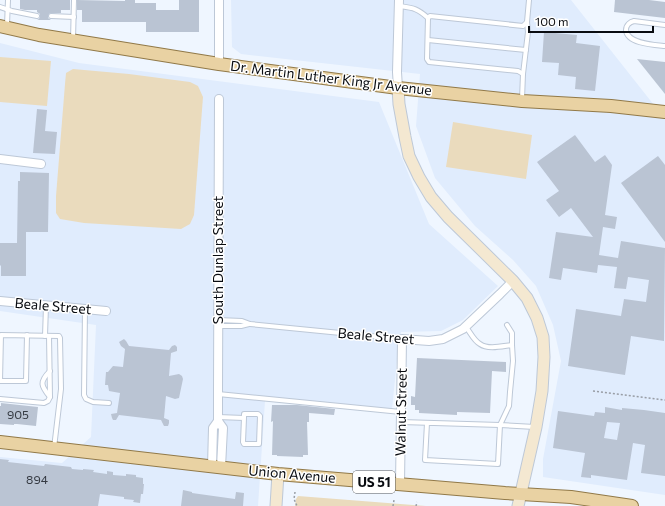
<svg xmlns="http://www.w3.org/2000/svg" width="665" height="506" viewBox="0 0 665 506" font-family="Commissioner,sans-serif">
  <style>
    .built { fill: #e0ecfd }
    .green { fill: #eadbbd }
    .building { fill: #bac4d3; fill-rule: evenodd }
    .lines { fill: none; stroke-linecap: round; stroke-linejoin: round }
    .lane-casing { stroke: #bdc8d7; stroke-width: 6 }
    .street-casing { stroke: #bdc8d7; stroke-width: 10 }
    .secondary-casing { stroke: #bdc8d7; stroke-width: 13 }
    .primary-casing { stroke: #917948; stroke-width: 14 }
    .path { stroke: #989da5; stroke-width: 1.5; stroke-dasharray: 2 2; stroke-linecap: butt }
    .lane { stroke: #fff; stroke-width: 4 }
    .street { stroke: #fff; stroke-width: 8 }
    .secondary { stroke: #f4e8d1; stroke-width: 11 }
    .primary { stroke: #e9d2a3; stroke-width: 12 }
    .labels { text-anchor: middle; stroke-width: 3; stroke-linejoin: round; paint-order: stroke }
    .number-label { font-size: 12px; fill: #353a42 }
    .shield { fill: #fff; stroke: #535558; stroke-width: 1 }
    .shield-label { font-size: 13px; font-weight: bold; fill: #090c11 }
    .street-label { font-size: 14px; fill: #090c11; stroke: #fff }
  </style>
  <rect width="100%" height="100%" fill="#eff6ff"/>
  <g class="built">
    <polygon points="231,0 571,0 665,119 665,495 543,477 543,459 561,361 553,325 536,286 513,260 475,226 435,178 416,126 420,74 241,54 232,47"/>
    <polygon points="0,43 79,63 379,102 429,224 498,286 463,320 441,331 401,332 398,350 392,409 265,401 258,506 0,506 0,457 62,463 91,437 96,325 0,311"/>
  </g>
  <g class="green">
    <polygon points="0,57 51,61 47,106 0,102"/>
    <polygon points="73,69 129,74 190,82 198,86 203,97 194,215 190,224 181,229 84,223 60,219 56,213 56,196 65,84 66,73"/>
    <polygon points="453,122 532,135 526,179 446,167"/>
    <polygon points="298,496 426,506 295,506 296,499"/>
  </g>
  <g class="building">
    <polygon points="20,0 70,0 70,10 61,10 61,13 50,13 48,16 48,18 51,20 37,20 39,19 40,16 40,14 37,12 37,10 25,10 20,9"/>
    <polygon points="77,0 125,1 125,0 135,0 135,3 156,3 156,10 179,10 179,0 199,0 199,32 146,32 146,22 82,22 82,10 77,10"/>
    <polygon points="615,0 649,0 665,2 665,18 614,12"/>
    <polygon points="544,32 577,35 576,43 600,46 595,91 575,89 576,77 558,75 559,63 542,62"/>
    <polygon points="637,59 665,62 665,94"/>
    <polygon points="37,109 47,110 45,131 57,132 55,154 33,153"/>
    <polygon points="575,135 595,162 605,155 612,165 605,215 617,217 615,229 603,227 599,255 618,258 621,241 665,248 664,341 631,336 625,375 568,366 576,309 621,316 624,299 646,302 649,280 628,277 626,289 614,288 617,267 598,265 597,273 563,268 561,280 549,278 556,232 593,237 571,208 559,217 546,200 559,191 537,162"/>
    <polygon points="658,156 665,165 665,242 621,183"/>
    <polygon points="20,172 49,173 48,232 26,232 26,276 1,276 1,266 0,265 0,243 17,243 18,181 20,181"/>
    <polygon points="124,339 126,341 129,346 169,350 172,346 175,345 177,347 177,351 171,353 169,376 179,374 182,376 183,379 179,398 175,399 166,396 164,418 169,420 169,423 168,426 164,426 161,420 119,415 116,420 113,420 112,418 111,414 117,413 120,393 109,391 108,385 105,385 106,372 108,372 113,366 123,367 125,349 121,346 119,342"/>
    <polygon points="417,358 506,362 506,372 492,371 490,413 457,412 457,415 419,413 419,410 415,410 415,405 411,405 411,396 415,397"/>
    <polygon points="1,403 38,407 36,426 17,424 14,424 14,425 0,424 0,406 1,406"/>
    <polygon points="272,405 297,405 335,409 334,415 309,413 309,422 307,422 308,455 303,455 303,457 277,456 277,455 272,455 273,421 271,422"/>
    <path d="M605,407L622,410V408L644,410L665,413V476L641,473L645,445L633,443L627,480L591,475V478L581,477L585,453L553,448L558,411L594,416L595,412L605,413ZM607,422L620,423L617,440L604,438Z"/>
    <polygon points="0,459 9,460 8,462 44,466 45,464 71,467 72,469 83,470 83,469 94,470 93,472 107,474 107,471 113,472 113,475 126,476 126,474 136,475 136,477 143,478 143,484 144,484 143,494 141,494 140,503 133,502 134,500 124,499 124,497 100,494 98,506 0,506"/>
    <polygon points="183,490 192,492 192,493 235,499 236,492 244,493 243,506 181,506"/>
  </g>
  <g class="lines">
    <g class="lane-casing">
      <g id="lane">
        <path d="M399,6C413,8 417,8 428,18"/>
        <polyline points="0,7 12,11 37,16"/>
        <polyline points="51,16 74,17"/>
        <polyline points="7,25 8,0"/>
        <path d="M665,25L634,21C630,22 626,25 626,30C627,44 655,45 665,46"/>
        <polyline points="73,40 74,0"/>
        <polyline points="428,40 526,50"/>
        <polyline points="523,74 528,32 527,22 529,0"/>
        <polyline points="522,99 523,74 518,71 429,62 427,59 428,18 430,16 523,26 527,22"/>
        <polyline points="85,309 84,395 86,399 93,402 109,403"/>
        <polyline points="218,320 242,321 250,324 402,339"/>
        <polyline points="507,325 512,333 512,345"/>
        <polyline points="218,326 241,326 249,324"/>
        <path d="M466,327C470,332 474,341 480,344C488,350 503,346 512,345L513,361L510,392L509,406L500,425L535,427"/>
        <polyline points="45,336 46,306"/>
        <path d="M50,371C39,382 41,386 50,397"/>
        <polyline points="0,381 1,335 59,336 60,338 61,389 54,448"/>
        <polyline points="1,381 26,381 27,335"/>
        <polyline points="218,394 401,412"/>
        <polyline points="0,399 44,403 48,401 50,397 49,336"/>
        <polyline points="218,417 244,418 243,442 244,444 259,444 260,416 258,414 244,414 244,418"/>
        <path d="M401,422C434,423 467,424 500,425L498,464L425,460L427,423"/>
      </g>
    </g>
    <g class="street-casing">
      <g id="street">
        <polyline points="219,64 219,0"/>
        <polyline points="398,88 397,72 399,0"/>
        <polyline points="219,99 218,393 218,421 223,428 221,467"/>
        <polyline points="0,159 41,164"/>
        <polyline points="0,301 106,311"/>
        <polyline points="212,467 213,428 218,421"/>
        <polyline points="400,484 402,339 429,341 443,339 463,329 500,294 513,281"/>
      </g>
    </g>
    <g class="secondary-casing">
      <g id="secondary">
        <polyline points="398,88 399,104 405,137 409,156 419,177 431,197 448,217 513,281 527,298 537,318 543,337 544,357 542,391 536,427 518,506"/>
        <polyline points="276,506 278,474"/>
      </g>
    </g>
    <g class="primary-casing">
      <g id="primary">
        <polyline points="0,26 39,35 219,64 398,88 522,101 611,106 665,112"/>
        <polyline points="0,442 278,474 505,493 571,497 632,506"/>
      </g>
    </g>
    <g class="path">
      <polyline points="593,391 665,400"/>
      <polyline points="295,492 294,499 297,506"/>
      <polyline points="393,506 394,500"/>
      <polyline points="416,506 417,502"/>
    </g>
    <use href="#lane" class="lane"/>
    <use href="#street" class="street"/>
    <use href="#secondary" class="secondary"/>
    <use href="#primary" class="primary"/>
  </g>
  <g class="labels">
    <g class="number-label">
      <text x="18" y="419">905</text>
      <text x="37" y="484">894</text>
    </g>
    <rect class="shield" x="353" y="471" width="42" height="22" rx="3"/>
    <g class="shield-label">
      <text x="374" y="487">US 51</text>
    </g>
    <g class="street-label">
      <text transform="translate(331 78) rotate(7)" y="5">Dr. Martin Luther King Jr Avenue</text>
      <text transform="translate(218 260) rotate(-90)" y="5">South Dunlap Street</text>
      <text transform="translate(53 306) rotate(5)" y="5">Beale Street</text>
      <text transform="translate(376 336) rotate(5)" y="5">Beale Street</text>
      <text transform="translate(401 412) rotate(-89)" y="5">Walnut Street</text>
      <text transform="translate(292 474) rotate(5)" y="5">Union Avenue</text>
    </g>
  </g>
  <path d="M529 26v6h124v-6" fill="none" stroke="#090c11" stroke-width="2"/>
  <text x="535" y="26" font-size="12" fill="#090c11" stroke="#ffffff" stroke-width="3" paint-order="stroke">100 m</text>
</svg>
